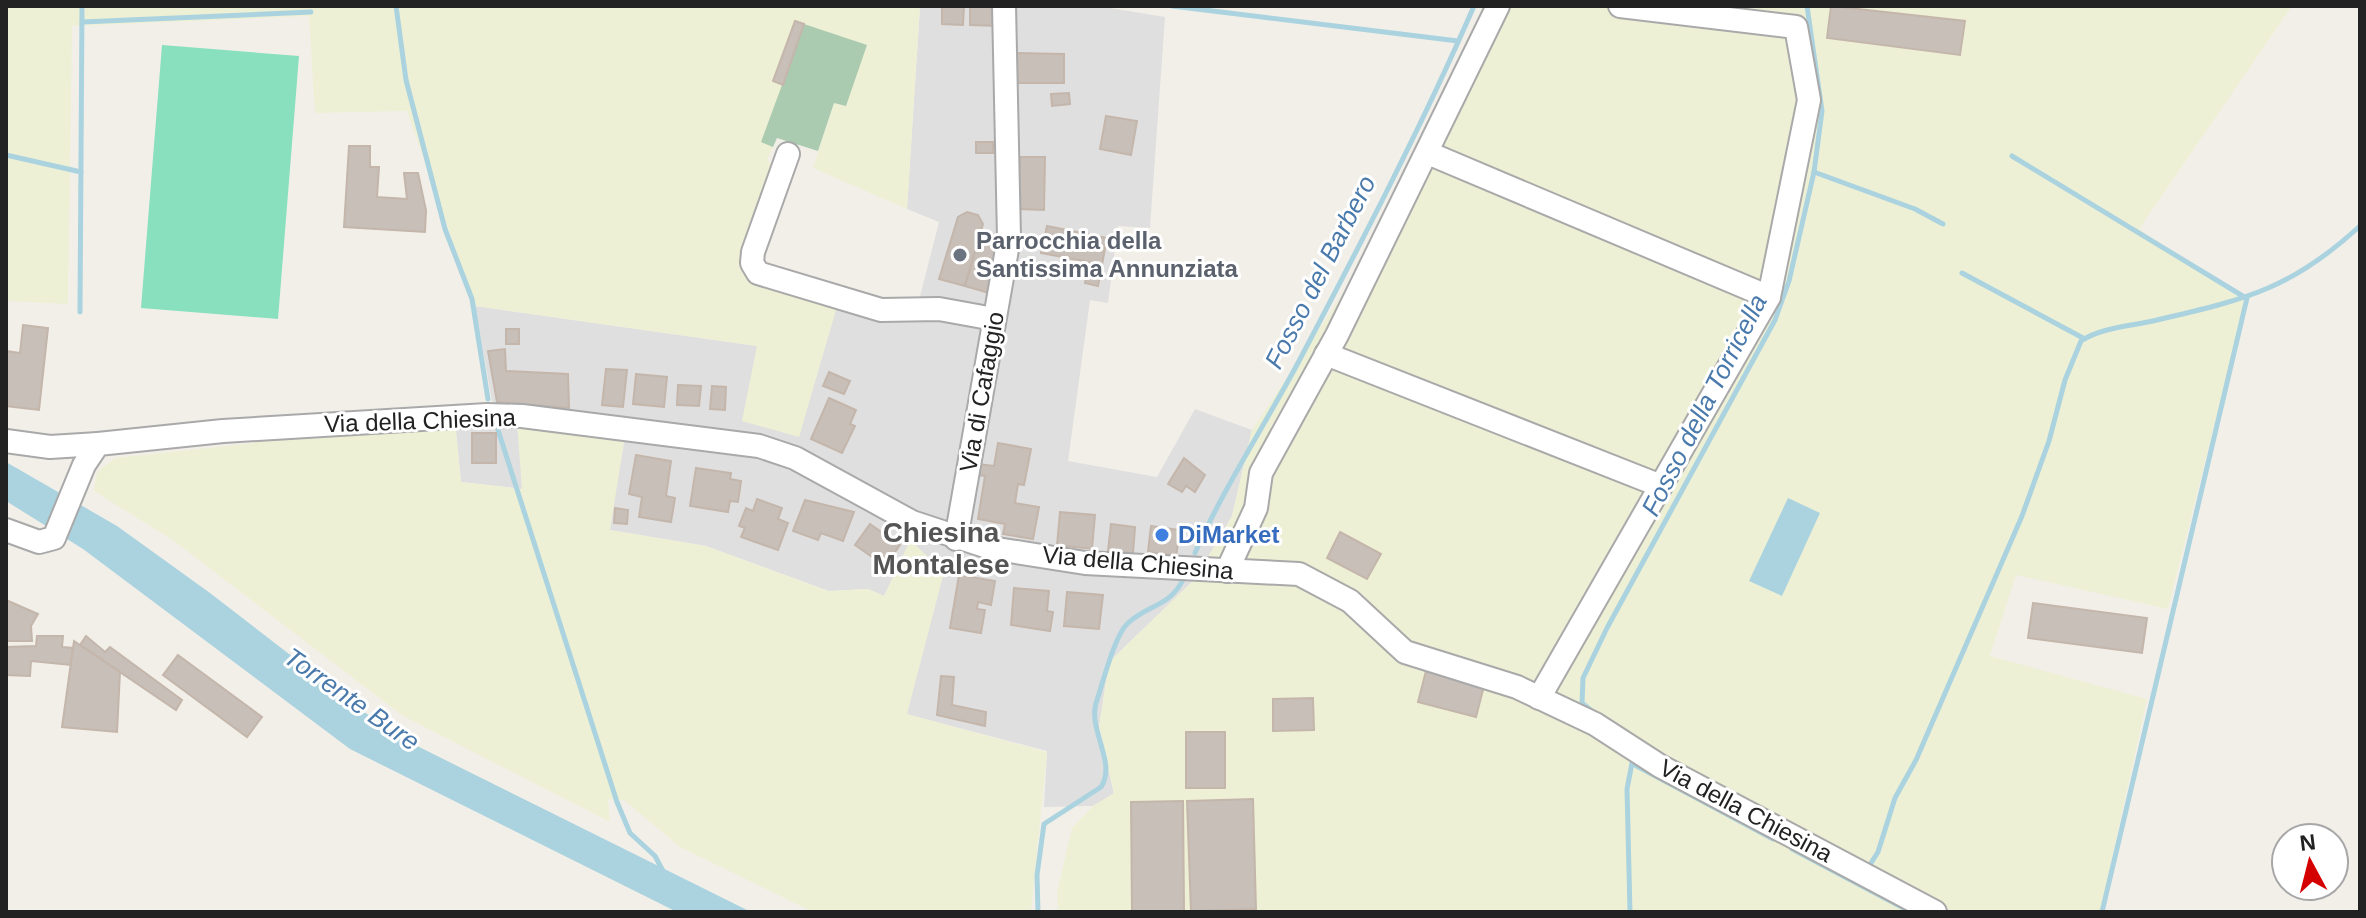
<svg xmlns="http://www.w3.org/2000/svg" width="2366" height="918" viewBox="0 0 2366 918" font-family="Helvetica,sans-serif">
  <style>
    .residential { fill: #e0dfdf }
    .farmland { fill: #eef0d5 }
    .cemetery { fill: #aacbaf }
    .pitch { fill: #88e0be }
    .water { fill: #aad3df }
    .lines { fill: none; stroke-linecap: round; stroke-linejoin: round }
    .stream { stroke: #aad3df; stroke-width: 5 }
    .building { fill: #c7bfb8; stroke: #c4b6ab; stroke-width: 2 }
    .minor-casing { stroke: #a9a9a9; stroke-width: 26 }
    .minor { stroke: #fff; stroke-width: 22 }
    .worship-dot { fill: #6b7280; stroke: #fff; stroke-width: 3 }
    .shop-dot { fill: #3f7fe0; stroke: #fff; stroke-width: 3 }
    .labels { text-anchor: middle; stroke-width: 6; stroke-linejoin: round; paint-order: stroke }
    .worship-label { font-size: 24px; font-weight: bold; fill: #5b616d; stroke: #fff; text-anchor: start }
    .street-label { font-size: 24px; fill: #222; stroke: #fff }
    .shop-label { font-size: 24px; font-weight: bold; fill: #366cbe; stroke: #fff; text-anchor: start }
    .water-label { font-size: 26px; font-style: italic; fill: #4a7aab; stroke: #fff }
    .quarter-label { font-size: 28px; font-weight: bold; fill: #555; stroke: #fff }
  </style>
  <rect width="100%" height="100%" fill="#f2efe9"/>
  <polygon class="residential" points="920,6 1098,6 1165,17 1150,228 1118,226 1108,303 1090,300 1068,461 1157,477 1195,409 1252,430 1232,516 1195,579 1109,662 1099,727 1114,794 1093,806 1044,807 1047,751 906,714 943,572 911,541 884,596 868,589 829,591 706,546 609,530 625,436 518,424 523,489 461,482 455,421 495,418 475,306 757,346 838,303 915,316 939,222 907,209"/>
  <g class="farmland">
    <polygon points="6,6 920,6 907,209 813,168 834,103 846,106 783,85 762,142 773,147 767,160 778,170 742,274 838,303 799,437 742,421 757,346 475,306 407,111 315,113 309,16 72,26 68,304 6,301"/>
    <polygon points="1484,6 2292,6 2139,229 2245,302 2168,609 2016,575 1990,656 2147,699 2100,912 1058,912 1057,892 1072,828 1093,806 1114,793 1099,727 1109,662 1195,579 1232,516 1252,430 1420,177"/>
    <polygon points="455,421 461,482 522,489 517,423 625,435 610,530 706,546 828,591 868,589 884,596 910,540 944,572 907,714 1047,752 1031,912 813,912 680,847 624,800 608,799 610,822 403,716 174,541 94,491 97,472 115,458"/>
  </g>
  <polygon class="cemetery" points="795,21 867,45 846,106 834,103 818,151 777,138 773,147 761,142 782,85 773,81"/>
  <polygon class="pitch" points="162,45 299,56 278,319 141,308"/>
  <g class="water">
    <polygon points="6,462 117,526 210,593 393,734 751,912 677,912 350,749 83,549 6,501"/>
    <polygon points="1788,498 1820,513 1782,596 1749,581"/>
  </g>
  <g class="lines">
    <g class="stream">
      <polyline points="396,6 406,80 445,229 472,299 488,399"/>
      <polyline points="1172,6 1458,41"/>
      <polyline points="82,22 311,12"/>
      <polyline points="6,155 81,172"/>
      <polyline points="2012,156 2246,298"/>
      <polyline points="1814,172 1915,209 1943,224"/>
      <polyline points="1962,273 2083,338"/>
      <polyline points="80,312 82,6"/>
      <polyline points="498,430 617,802 630,833 655,856 663,871"/>
      <path d="M1195,553C1224,487 1265,425 1299,361C1360,245 1422,126 1474,6"/>
      <polyline points="1592,711 1582,703 1583,678 1607,628 1775,320 1789,281 1814,172 1822,111 1807,6"/>
      <polyline points="1633,764 1773,839"/>
      <polyline points="1792,849 1911,912"/>
      <path d="M1871,863L1878,852L1895,798L1916,760L2022,516L2049,441L2065,380L2081,341C2102,327 2133,326 2157,320C2246,299 2290,290 2360,226"/>
      <path d="M1038,912L1037,875L1044,824L1101,787C1117,763 1088,730 1096,703C1103,683 1114,636 1128,623C1150,603 1169,608 1184,578"/>
      <polyline points="1630,912 1627,789 1632,763"/>
      <polyline points="2102,912 2247,298"/>
    </g>
  </g>
  <g class="building">
    <polygon points="942,6 964,6 963,25 942,24"/>
    <polygon points="970,6 999,6 999,26 970,25"/>
    <polygon points="1831,6 1965,21 1960,55 1827,38"/>
    <polygon points="795,21 804,24 783,85 773,81"/>
    <polygon points="1015,53 1064,54 1064,83 1014,83"/>
    <polygon points="1069,93 1070,104 1052,106 1051,94"/>
    <polygon points="1106,116 1137,121 1131,155 1100,149"/>
    <rect x="976" y="142" width="17" height="11"/>
    <polygon points="349,146 370,146 370,167 379,167 377,197 407,199 404,173 418,173 426,210 425,232 344,227"/>
    <polygon points="1020,157 1045,157 1044,210 1018,209"/>
    <polygon points="967,212 978,215 983,224 965,286 939,279 958,217"/>
    <polygon points="1047,226 1107,238 1098,286 1085,283 1089,262 1041,253"/>
    <polygon points="981,231 1005,238 989,293 965,286"/>
    <polygon points="23,325 48,328 39,410 6,406 6,351 20,353"/>
    <rect x="506" y="329" width="13" height="15"/>
    <polygon points="505,349 506,371 568,374 569,408 497,402 488,351"/>
    <polygon points="606,369 627,370 623,407 602,405"/>
    <polygon points="829,372 850,381 844,394 823,386"/>
    <polygon points="636,374 667,377 664,407 633,404"/>
    <polygon points="678,385 701,386 699,406 677,405"/>
    <polygon points="712,386 726,387 725,410 710,409"/>
    <polygon points="829,398 856,410 850,424 855,426 842,453 811,439"/>
    <rect x="472" y="433" width="24" height="30"/>
    <polygon points="998,443 1031,449 1024,485 1018,484 1015,503 1039,507 1033,539 1003,534 1005,524 978,519 985,476 977,475 979,464 994,466"/>
    <polygon points="636,455 671,461 666,496 675,498 671,522 639,517 642,497 629,494"/>
    <polygon points="1184,458 1205,475 1195,492 1186,486 1182,492 1168,484"/>
    <polygon points="696,468 731,473 730,479 741,481 738,502 730,501 728,512 690,506"/>
    <polygon points="757,499 782,508 778,519 788,523 778,550 741,537 745,528 739,526 746,508 753,511"/>
    <polygon points="805,500 854,512 843,541 821,533 818,540 793,531"/>
    <polygon points="615,508 628,510 627,524 614,523"/>
    <polygon points="1060,512 1095,515 1092,549 1057,545"/>
    <polygon points="870,524 900,545 885,566 855,545"/>
    <polygon points="1111,524 1135,527 1133,553 1108,551"/>
    <polygon points="1151,526 1180,530 1176,556 1148,552"/>
    <polygon points="1340,532 1381,554 1367,579 1327,558"/>
    <polygon points="959,575 995,581 991,605 978,602 977,609 985,610 981,633 950,628"/>
    <polygon points="1014,588 1049,591 1047,611 1053,612 1050,631 1011,625"/>
    <polygon points="1067,592 1103,595 1099,629 1064,626"/>
    <polygon points="6,600 38,614 31,626 32,641 6,641"/>
    <polygon points="2033,603 2147,618 2142,653 2028,638"/>
    <polygon points="37,636 63,636 62,647 73,648 71,665 31,661 30,676 6,675 6,647 36,646"/>
    <polygon points="86,636 105,652 110,647 182,700 176,710 80,645"/>
    <polygon points="74,641 120,672 117,732 62,727"/>
    <polygon points="178,655 262,717 247,737 163,675"/>
    <polygon points="1427,667 1485,682 1476,717 1418,702"/>
    <polygon points="941,676 954,677 952,705 986,712 985,726 937,715"/>
    <polygon points="1313,698 1314,730 1273,731 1273,699"/>
    <rect x="1186" y="732" width="39" height="56"/>
    <polygon points="1253,799 1256,909 1191,911 1187,801"/>
    <polygon points="1183,801 1184,911 1132,912 1131,802"/>
  </g>
  <g class="lines">
    <g class="minor-casing">
      <g id="minor">
        <polyline points="1428,153 1769,297"/>
        <polyline points="788,154 753,252 752,263 758,273 881,310 939,309 994,319"/>
        <polyline points="1326,354 1661,486"/>
        <polyline points="6,441 50,447 98,444"/>
        <polyline points="6,530 39,542 54,538 84,465 98,444 223,431 487,415 522,416 759,446 795,458 912,522 991,548 1085,563 1299,574 1350,601 1405,652 1517,687 1595,724 1660,766 1935,912"/>
        <polyline points="956,539 1009,238 1004,6"/>
        <polyline points="1227,571 1256,508 1261,473 1337,335 1498,6"/>
        <polyline points="1539,698 1769,297 1809,100 1796,27 1620,6"/>
      </g>
    </g>
    <use href="#minor" class="minor"/>
  </g>
  <circle class="worship-dot" cx="960" cy="255" r="8"/>
  <circle class="shop-dot" cx="1162" cy="535" r="8"/>
  <g class="labels">
    <g class="worship-label">
      <text x="976" y="249">Parrocchia della<tspan x="976" dy="28">Santissima Annunziata</tspan></text>
    </g>
    <g class="street-label">
      <text transform="translate(982 392) rotate(-80)" y="8">Via di Cafaggio</text>
      <text transform="translate(420 421) rotate(-2)" y="8">Via della Chiesina</text>
      <text transform="translate(1138 563) rotate(5)" y="8">Via della Chiesina</text>
      <text transform="translate(1746 811) rotate(28)" y="8">Via della Chiesina</text>
    </g>
    <g class="shop-label">
      <text x="1178" y="543">DiMarket</text>
    </g>
    <g class="water-label">
      <text transform="translate(1320 272) rotate(-63)" y="9">Fosso del Barbero</text>
      <text transform="translate(1704 405) rotate(-63)" y="9">Fosso della Torricella</text>
      <text transform="translate(352 699) rotate(35)" y="9">Torrente Bure</text>
    </g>
    <g class="quarter-label">
      <text x="941" y="542">Chiesina<tspan x="941" dy="32">Montalese</tspan></text>
    </g>
  </g>
  <rect width="2366" height="918" fill="none" stroke="#222222" stroke-width="16"/>
  <g transform="translate(2310 862) rotate(353)"><circle r="38" fill="#ffffff" stroke="#a7a7a7" stroke-width="2"/>
  <path d="M0-6L14 30L0 20L-14 30Z" fill="#d40000"/>
  <text y="-12" font-size="22" font-weight="bold" text-anchor="middle" fill="#222222">N</text>
  </g>
</svg>
